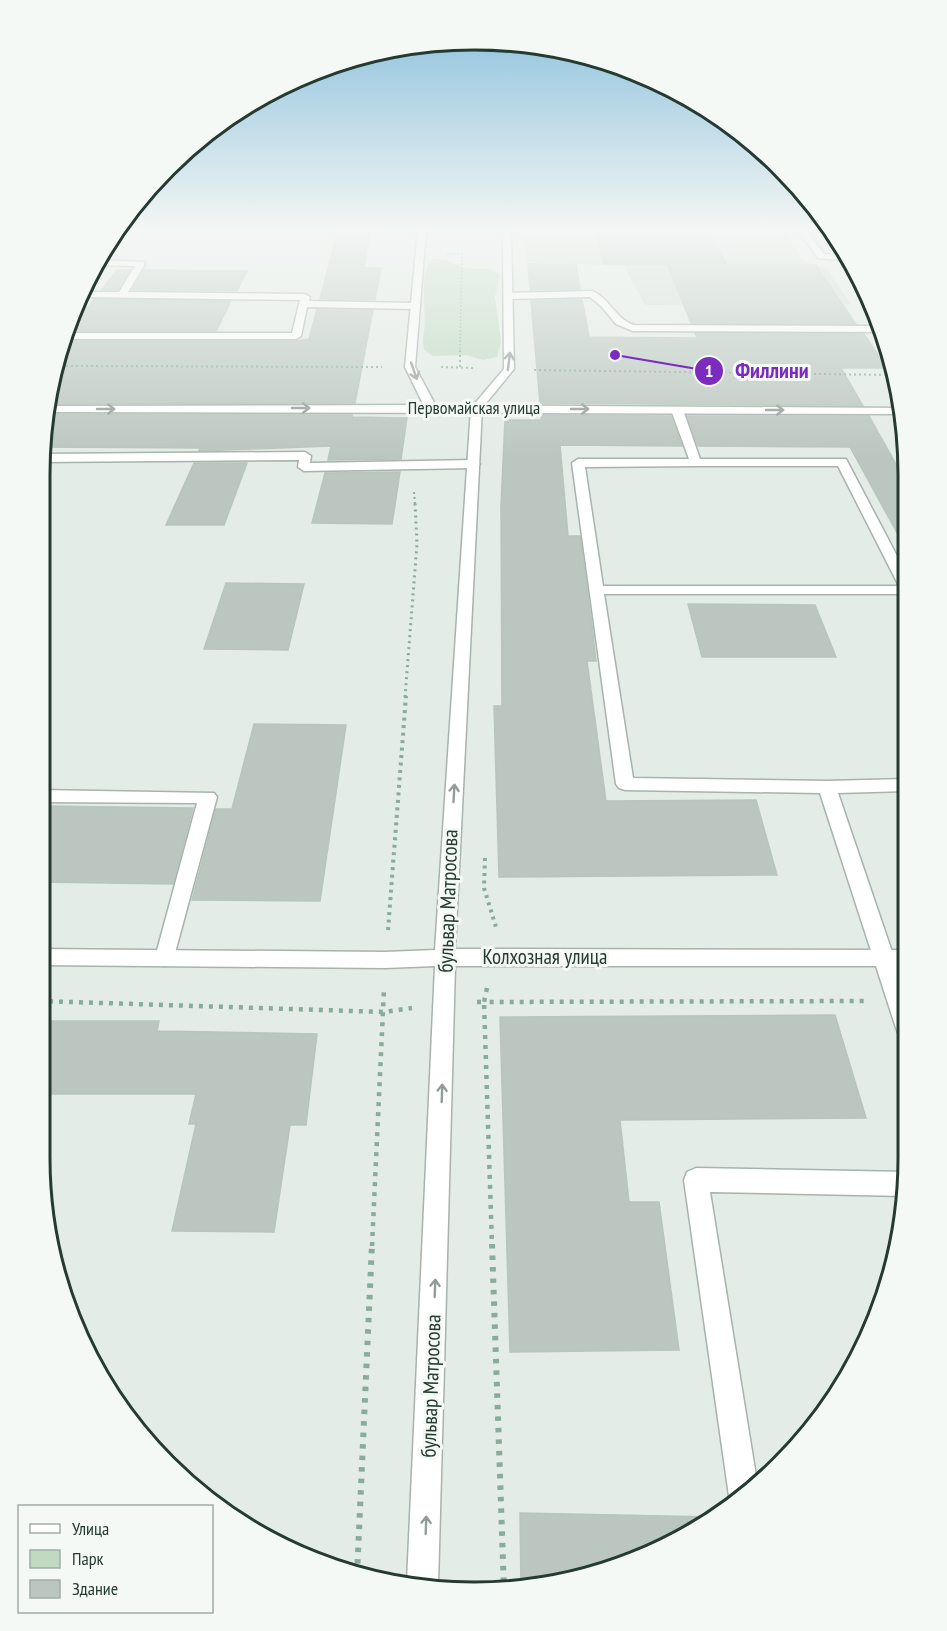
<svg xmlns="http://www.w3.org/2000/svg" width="947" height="1631" viewBox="0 0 947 1631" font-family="'PT Sans Narrow',sans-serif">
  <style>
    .built { fill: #d2dcd5 }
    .green { fill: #bfdac1 }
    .building { fill: #bac6bf; stroke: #b7c5bc; stroke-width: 1.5 }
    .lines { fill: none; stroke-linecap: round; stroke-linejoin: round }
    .service-casing { stroke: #a7b3ad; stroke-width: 3 }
    .minor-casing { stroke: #a7b3ad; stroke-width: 3 }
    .tertiary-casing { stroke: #a7b3ad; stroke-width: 3 }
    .path-far5 { stroke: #88ac99; stroke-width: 1.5; stroke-dasharray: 1.5 2; stroke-linecap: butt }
    .path-far4 { stroke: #88ac99; stroke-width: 2; stroke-dasharray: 2 3; stroke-linecap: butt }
    .path-far3 { stroke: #88ac99; stroke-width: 3; stroke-dasharray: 2 4; stroke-linecap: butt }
    .path-far2 { stroke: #88ac99; stroke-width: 4; stroke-dasharray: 3 4.5; stroke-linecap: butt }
    .path-far1 { stroke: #88ac99; stroke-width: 4.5; stroke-dasharray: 4 6; stroke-linecap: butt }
    .path { stroke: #88ac99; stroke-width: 6; stroke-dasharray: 4.5 7; stroke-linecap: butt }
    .service { fill: #fff; fill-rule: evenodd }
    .minor { fill: #fff; fill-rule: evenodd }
    .tertiary { fill: #fff; fill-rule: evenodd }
    .oneway { stroke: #929d98 }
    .labels { text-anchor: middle; stroke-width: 6; stroke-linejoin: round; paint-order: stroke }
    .far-street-label { font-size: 18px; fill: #253b31; stroke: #f4f9f5 }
    .street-label { font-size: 21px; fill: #253b31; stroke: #f4f9f5 }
    .rim { fill: none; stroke: #253b31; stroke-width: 3 }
    .leader { fill: none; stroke: #7b2cbf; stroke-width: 2 }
    .callout-dot { fill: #7b2cbf; stroke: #f4f9f5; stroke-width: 2 }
    .mark-label { font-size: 18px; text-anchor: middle; font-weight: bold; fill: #fff }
    .callout-label { font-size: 22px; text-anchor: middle; font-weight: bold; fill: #7b2cbf; stroke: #f4f9f5; stroke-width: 6; stroke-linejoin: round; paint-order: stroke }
  </style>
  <rect width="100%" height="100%" fill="#e4ece7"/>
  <polygon class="built" points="523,230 784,230 804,262 826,268 851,304 645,305 624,266 527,262"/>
  <path class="green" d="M436,259L447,260L462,268L490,269L500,274L495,297L501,342L497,357L483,360L466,355L433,356L424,350C421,339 425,332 425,322C425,307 420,270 431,260Z"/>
  <g class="building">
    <polygon points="338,230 370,230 364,268 381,268 375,300 320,299"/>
    <polygon points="595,230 708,230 727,265 816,265 856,324 691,323 667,264 604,264"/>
    <polygon points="528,264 576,265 580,289 530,290"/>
    <polygon points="117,270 130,270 118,290 101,290"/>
    <polygon points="144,270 247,271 237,291 132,290"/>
    <polygon points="94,299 231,301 216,331 70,331"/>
    <polygon points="582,299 589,337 697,338 695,333 864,334 887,368 841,368 863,406 540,403 531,301"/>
    <polygon points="317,309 373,310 355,403 48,404 62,341 296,341 309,339"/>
    <polygon points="46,414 352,415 352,417 407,418 401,459 328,460 331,446 199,451 200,448 40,447"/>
    <polygon points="541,415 671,416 682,446 560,445 568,536 580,536 592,626 596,661 587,661 606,801 756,800 777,875 499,877 494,706 502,706 501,506 505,420 541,420"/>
    <polygon points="687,416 869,416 907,484 907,551 850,447 698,446"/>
    <polygon points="194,463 247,463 224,525 166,525"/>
    <polygon points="400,472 392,524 312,523 325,473"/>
    <polygon points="226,583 304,584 288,650 204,649"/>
    <polygon points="688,604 815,605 836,657 702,657"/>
    <polygon points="254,724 346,725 320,901 192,900 216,809 232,809"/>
    <polygon points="39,806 193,808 173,884 39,882"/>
    <polygon points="835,1015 866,1118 620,1120 629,1202 659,1202 679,1350 510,1352 500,1017"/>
    <polygon points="39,1021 159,1021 157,1031 317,1034 306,1125 290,1125 274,1232 172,1231 196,1124 189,1124 196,1094 39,1094"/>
    <polygon points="520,1513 712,1517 639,1559 521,1586"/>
  </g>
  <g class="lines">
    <g class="service-casing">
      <g id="service">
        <polygon points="798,230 806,230 824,254 845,256 857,272 864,288 860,288 839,260 818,258"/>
        <polygon points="98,260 144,262 145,264 128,292 305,294 310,297 309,301 415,303 420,306 415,309 307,307 301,336 296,339 61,339 62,333 292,333 300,300 80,297 83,292 119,292 135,266 96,265"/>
        <path d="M592,291C610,298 615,319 634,325L881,326L884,332L633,331L616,324L601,306L590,297L509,299L504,296L509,293Z"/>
        <path d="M677,407L683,410L700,459H846L907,575V594H604L633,778L827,781L907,779V791L838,793L907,996V1037L899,1035L896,1028L820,793L625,790L619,788L616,784L572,463L578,459H689L671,410ZM698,466H838L899,586H603L585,467Z"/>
        <polygon points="305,452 311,456 310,463 474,460 480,464 474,468 304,471 298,467 299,460 40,462 40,454"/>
        <polygon points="39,790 214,793 217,797 172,964 165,966 158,964 155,958 197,803 39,802"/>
        <polygon points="696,1168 907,1172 905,1196 710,1192 757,1482 733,1505 729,1496 684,1180 687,1172"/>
      </g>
    </g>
    <g class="minor-casing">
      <g id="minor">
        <polygon points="418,230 426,230 415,367 437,408 431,411 425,408 405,367"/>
        <polygon points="503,230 511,230 514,369 482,408 455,949 907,950 907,966 455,966 438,1585 407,1582 435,966 385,968 39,965 39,949 385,952 435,950 471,408 504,369"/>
      </g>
    </g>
    <g class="tertiary-casing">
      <polygon id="tertiary" points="431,405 900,408 901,414 46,412 48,406"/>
    </g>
    <polyline class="path-far5" points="447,254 462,254 460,352"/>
    <g class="path-far4">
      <polyline points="56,366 382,367"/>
      <polyline points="441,367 475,368"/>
      <polyline points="460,367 460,350"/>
      <polyline points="534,370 893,375"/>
      <polyline points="414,492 415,505"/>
    </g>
    <polyline class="path-far3" points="405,697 417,544 415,503"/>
    <g class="path-far2">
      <polyline points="485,858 484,888 496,927"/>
      <polyline points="388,930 406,696"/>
    </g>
    <g class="path-far1">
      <polyline points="487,988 484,1002 864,1001"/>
      <polyline points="39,1001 384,1012 412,1008"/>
      <polyline points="477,1002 484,1002 492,1246"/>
      <polyline points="372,1246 384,989"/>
    </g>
    <g class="path">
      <polyline points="492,1244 504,1591"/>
      <polyline points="357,1575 372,1244"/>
    </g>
    <use href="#service" class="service"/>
    <use href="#minor" class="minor"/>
    <use href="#tertiary" class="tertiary"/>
  </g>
  <defs><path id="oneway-shaft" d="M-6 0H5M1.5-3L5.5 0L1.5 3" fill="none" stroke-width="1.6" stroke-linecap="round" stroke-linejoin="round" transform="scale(1.5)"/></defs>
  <g class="oneway">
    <use href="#oneway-shaft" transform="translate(509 361) rotate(-83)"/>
    <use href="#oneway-shaft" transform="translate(414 371) rotate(71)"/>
    <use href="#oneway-shaft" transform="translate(301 408)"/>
    <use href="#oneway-shaft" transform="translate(106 409)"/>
    <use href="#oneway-shaft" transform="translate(580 409)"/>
    <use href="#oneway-shaft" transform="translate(775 410)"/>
    <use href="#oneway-shaft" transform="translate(454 793) rotate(-87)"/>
    <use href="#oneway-shaft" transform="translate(442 1093) rotate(-88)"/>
    <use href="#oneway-shaft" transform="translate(435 1288) rotate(-88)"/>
    <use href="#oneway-shaft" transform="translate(426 1525) rotate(-88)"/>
  </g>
  <linearGradient id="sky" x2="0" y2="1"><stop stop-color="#85bddb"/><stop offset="0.5" stop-color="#f3f6f4"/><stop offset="1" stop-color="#f3f6f4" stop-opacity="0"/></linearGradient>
  <rect width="947" height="458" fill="url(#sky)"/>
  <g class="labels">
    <g class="far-street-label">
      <text x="474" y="414">Первомайская улица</text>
    </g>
    <g class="street-label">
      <text transform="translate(448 901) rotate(-88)" y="7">бульвар Матросова</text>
      <text x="545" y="964">Колхозная улица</text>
      <text transform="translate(431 1386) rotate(-88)" y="7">бульвар Матросова</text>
    </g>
  </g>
  <path d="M0 0H947V1631H0ZM474 50H474A424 424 0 0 1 898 474V1158A424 424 0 0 1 474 1582H474A424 424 0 0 1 50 1158V474A424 424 0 0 1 474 50Z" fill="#f4f9f5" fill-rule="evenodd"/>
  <path class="rim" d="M474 50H474A424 424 0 0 1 898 474V1158A424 424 0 0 1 474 1582H474A424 424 0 0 1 50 1158V474A424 424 0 0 1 474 50Z"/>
  <path class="leader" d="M615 355L709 371"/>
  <g class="callout-dot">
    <circle cx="615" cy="355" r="6"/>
    <circle cx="709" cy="371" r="15"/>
  </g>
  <g class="mark-label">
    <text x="709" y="377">1</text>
  </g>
  <g class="callout-label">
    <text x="772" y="378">Филлини</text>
  </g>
  <rect x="18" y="1505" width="195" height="108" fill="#f4f9f5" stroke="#a1ada7" stroke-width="1.5"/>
  <rect x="30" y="1524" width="30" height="9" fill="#ffffff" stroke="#a1ada7" stroke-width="1.5"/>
  <text x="72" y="1535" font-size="18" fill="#253b31">Улица</text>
  <rect x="30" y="1550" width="30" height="18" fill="#bfdac1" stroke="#a1ada7" stroke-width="1.5"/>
  <text x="72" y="1565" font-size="18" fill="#253b31">Парк</text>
  <rect x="30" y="1580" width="30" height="18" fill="#bac6bf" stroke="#a1ada7" stroke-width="1.5"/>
  <text x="72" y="1595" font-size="18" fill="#253b31">Здание</text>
</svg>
